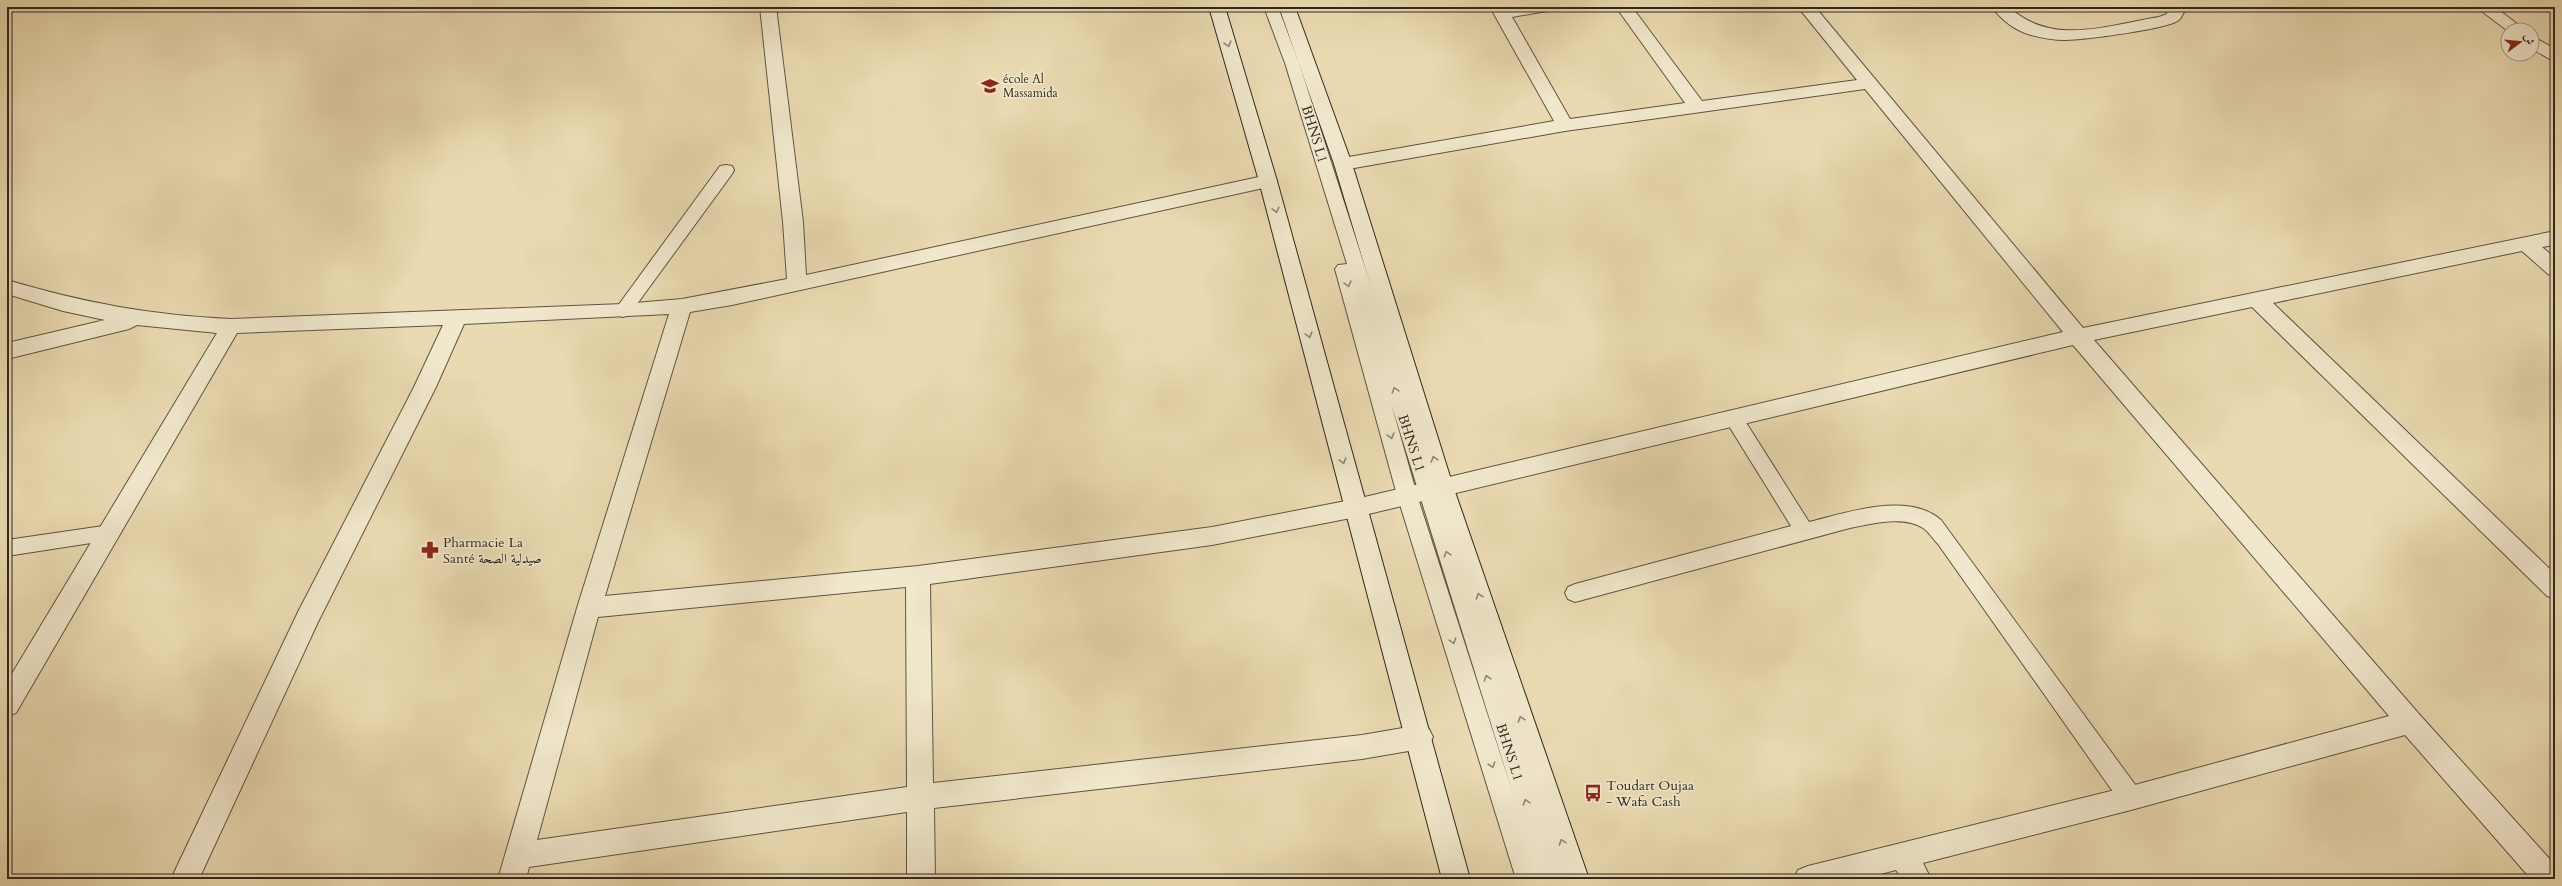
<svg xmlns="http://www.w3.org/2000/svg" width="2562" height="886" viewBox="0 0 2562 886" font-family="Cardo,Amiri,serif">
  <style>
    .lines { fill: none; stroke-linecap: round; stroke-linejoin: round }
    .lane-casing { stroke: #5e5443; stroke-width: 2 }
    .street-casing { stroke: #5e5443; stroke-width: 2 }
    .secondary-casing { stroke: #30271e; stroke-width: 2 }
    .lane { fill: #f1e7cc; fill-rule: evenodd }
    .street { fill: #f1e7cc; fill-rule: evenodd }
    .secondary { fill: #f1e7cc; fill-rule: evenodd }
    .oneway { stroke: #908775 }
    .labels { text-anchor: middle; stroke-width: 3; stroke-linejoin: round; paint-order: stroke }
    .far-poi-label { font-size: 12px; fill: #30271e; stroke: #f1e7cc; text-anchor: start }
    .street-label { font-size: 14px; fill: #30271e; stroke: #f1e7cc }
    .poi-label { font-size: 14px; fill: #30271e; stroke: #f1e7cc; text-anchor: start }
  </style>
  <rect width="100%" height="100%" fill="#eadab1"/>
  <filter id="stains"><feTurbulence type="fractalNoise" baseFrequency=".005" numOctaves="4"/><feColorMatrix values="0 0 0 0 .2 0 0 0 0 .09 0 0 0 0 .02 0 0 0 .5 -.17"/></filter>
  <radialGradient id="worn" r=".72"><stop offset=".6" stop-color="#630" stop-opacity="0"/><stop offset="1" stop-color="#630" stop-opacity=".3"/></radialGradient>
  <g class="lines">
    <g class="lane-casing">
      <g id="lane">
        <path d="M1264,7H1278L1299,63L1563,879H1516L1397,495L1335,269L1338,265L1347,264L1285,63ZM1391,403L1513,794L1417,495Z"/>
        <polygon points="726,165 732,166 734,170 732,174 629,315 623,317 617,315 614,311 617,307 720,166"/>
        <path d="M1733,411L1740,413L1809,522C1846,513 1908,491 1941,520L2139,790L2142,798L2139,806L2131,809L2123,806L1938,544C1933,539 1929,532 1923,528C1903,515 1871,524 1850,528L1575,602L1568,599L1565,593L1568,587L1575,584L1791,526L1724,418L1726,413Z"/>
        <polygon points="110,525 117,527 120,533 117,539 7,556 7,540"/>
      </g>
    </g>
    <g class="street-casing">
      <g id="street">
        <path d="M760,7H776L803,222L806,275L1268,175L1275,177L1277,181L1275,185L1268,187L732,305L690,312L605,596L918,566L1212,527L1356,499L2063,332L1865,89L1565,131L1343,170L1336,168L1334,164L1336,160L1343,158L1554,121L1490,7H1549L1547,11L1512,17L1570,119L1685,103L1616,7H1632L1702,101L1857,80L1798,7H1815L2083,328L2555,231V245L2542,247L2555,258V276L2548,274L2522,251L2273,303L2555,574V599L2547,596L2252,307L2094,340L2419,714L2555,865V879H2531L2405,735L2131,810L1923,863L1931,879H1902L1896,870L1861,879H1794L1798,870L1808,866L2131,786L2389,716L2073,345L1356,517L1212,545L930,584L933,783L1362,735L1420,725L1429,729L1433,737L1429,745L1420,749L1362,759L934,808L935,879H907V812L529,867L526,879H498L577,608L669,314L464,324L436,387L318,622L199,879H171L298,612L414,387L443,325L237,333L16,713L7,716V682L217,333L137,325L129,329L7,359V343L105,320L63,311L7,294V280C84,303 151,315 231,319L623,304L682,299L787,279L783,222ZM906,587L907,787L537,840L598,617Z"/>
        <path d="M1992,7H2009C2052,47 2108,25 2159,17L2167,14V7H2183L2184,12C2183,14 2181,18 2179,20C2169,29 2082,40 2065,40C2053,40 2042,38 2031,35C2016,31 2001,20 1992,7Z"/>
        <polygon points="2476,7 2495,7 2525,30 2508,31"/>
        <polygon points="2532,36 2555,49 2555,62 2532,49"/>
      </g>
    </g>
    <g class="secondary-casing">
      <g id="secondary">
        <polygon points="1209,7 1225,7 1277,181 1470,879 1442,879 1259,181"/>
        <polygon points="1279,7 1295,7 1352,164 1453,486 1589,879 1561,879 1431,486 1334,164"/>
      </g>
    </g>
    <use href="#lane" class="lane"/>
    <use href="#street" class="street"/>
    <use href="#secondary" class="secondary"/>
  </g>
  <defs><path id="oneway-chevron" d="M-2-3.5L2.5 0L-2 3.5" fill="none" stroke-width="1.6" stroke-linecap="round" stroke-linejoin="round"/></defs>
  <g class="oneway">
    <use href="#oneway-chevron" transform="translate(1228 44) rotate(74)"/>
    <use href="#oneway-chevron" transform="translate(1276 210) rotate(75)"/>
    <use href="#oneway-chevron" transform="translate(1348 284) rotate(74)"/>
    <use href="#oneway-chevron" transform="translate(1309 335) rotate(75)"/>
    <use href="#oneway-chevron" transform="translate(1395 390) rotate(-108)"/>
    <use href="#oneway-chevron" transform="translate(1391 436) rotate(74)"/>
    <use href="#oneway-chevron" transform="translate(1434 459) rotate(-107)"/>
    <use href="#oneway-chevron" transform="translate(1343 461) rotate(75)"/>
    <use href="#oneway-chevron" transform="translate(1447 554) rotate(-108)"/>
    <use href="#oneway-chevron" transform="translate(1479 596) rotate(-109)"/>
    <use href="#oneway-chevron" transform="translate(1453 641) rotate(72)"/>
    <use href="#oneway-chevron" transform="translate(1487 678) rotate(-108)"/>
    <use href="#oneway-chevron" transform="translate(1521 719) rotate(-109)"/>
    <use href="#oneway-chevron" transform="translate(1492 765) rotate(72)"/>
    <use href="#oneway-chevron" transform="translate(1526 802) rotate(-108)"/>
    <use href="#oneway-chevron" transform="translate(1562 842) rotate(-109)"/>
  </g>
  <defs>
    <g id="school-bare" transform="scale(1.38)"><path d="M0-5L7-2L0 1L-7-2ZM-4 1L0 2.5L4 1V4Q0 6-4 4Z" fill="#8f2418" stroke="#f1e7cc" stroke-width="2.5" paint-order="stroke"/></g>
    <g id="pharmacy-bare" transform="scale(1.38)"><path d="M-2-6h4v4h4v4h-4v4h-4v-4h-4v-4h4Z" fill="#8f2418" stroke="#f1e7cc" stroke-width="2.5" paint-order="stroke"/></g>
    <g id="bus-bare" transform="scale(1.38)"><path d="M-5-6H5V4H4V6H2V4H-2V6H-4V4H-5ZM-3.5-4V0h7V-4ZM-3.5 1.2v1.5H-2V1.2ZM2 1.2v1.5H3.5V1.2Z" fill="#8f2418" stroke="#f1e7cc" stroke-width="2.5" paint-order="stroke"/></g>
  </defs>
  <g fill-rule="evenodd">
    <use href="#school-bare" x="990" y="86"/>
    <use href="#pharmacy-bare" x="430" y="550"/>
    <use href="#bus-bare" x="1593" y="793"/>
  </g>
  <g class="labels">
    <g class="far-poi-label">
      <text x="1003" y="83">école Al<tspan x="1003" dy="14">Massamida</tspan></text>
    </g>
    <g class="street-label">
      <text transform="translate(1315 134) rotate(73)" y="5">BHNS L1</text>
      <text transform="translate(1412 443) rotate(72)" y="5">BHNS L1</text>
      <text transform="translate(1510 752) rotate(72)" y="5">BHNS L1</text>
    </g>
    <g class="poi-label">
      <text x="443" y="547">Pharmacie La<tspan x="443" dy="16">Santé صيدلية الصحة</tspan></text>
      <text x="1606" y="790">Toudart Oujaa<tspan x="1606" dy="16">- Wafa Cash</tspan></text>
    </g>
  </g>
  <rect width="2562" height="886" fill="none" stroke="#eadab1" stroke-width="24"/>
  <rect x="8" y="8" width="2546" height="870" fill="none" stroke="#30271e" stroke-width="2"/>
  <rect x="12" y="12" width="2538" height="862" fill="none" stroke="#30271e"/>
  <g transform="translate(2520 42) rotate(74)"><circle r="19" fill="#f1e7cc" stroke="#a49a86"/>
  <path d="M0-3L7 15L0 10L-7 15Z" fill="#8f2418"/>
  <text y="-6" font-size="11" font-weight="bold" text-anchor="middle" fill="#30271e">ش</text>
  </g>
  <rect width="100%" height="100%" filter="url(#stains)"/>
  <rect width="100%" height="100%" fill="url(#worn)"/>
</svg>
